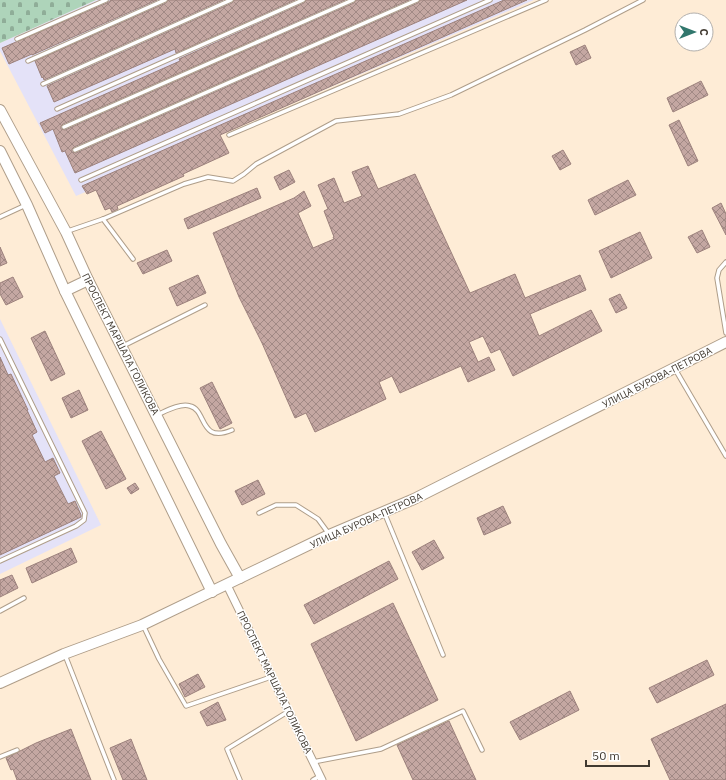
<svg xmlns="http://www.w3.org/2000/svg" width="726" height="780" viewBox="0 0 726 780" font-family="'IBM Plex Sans',sans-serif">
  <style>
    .industrial { fill: #e4e2f8 }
    .cemetery { fill: url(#cemetery-stones) }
    .building { fill: url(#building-cross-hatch); stroke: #9c817c }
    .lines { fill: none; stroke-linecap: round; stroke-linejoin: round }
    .service-casing { stroke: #af9e8a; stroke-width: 5.5 }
    .minor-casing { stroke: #af9e8a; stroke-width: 9 }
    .secondary-casing { stroke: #af9e8a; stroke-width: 12 }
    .service { stroke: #fff; stroke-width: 3.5 }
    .minor { stroke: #fff; stroke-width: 7 }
    .secondary { stroke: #fff; stroke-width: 10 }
    .labels { text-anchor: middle; stroke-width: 3; stroke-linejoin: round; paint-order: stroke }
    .street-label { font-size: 10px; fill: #413a31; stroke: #fff }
  </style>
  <defs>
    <pattern id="cemetery-stones" width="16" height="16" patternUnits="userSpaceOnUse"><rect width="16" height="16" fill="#aed4ba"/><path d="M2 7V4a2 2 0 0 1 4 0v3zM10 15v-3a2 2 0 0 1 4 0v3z" fill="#8fad98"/></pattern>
    <pattern id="building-cross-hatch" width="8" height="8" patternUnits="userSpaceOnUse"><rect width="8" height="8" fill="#c4a7a2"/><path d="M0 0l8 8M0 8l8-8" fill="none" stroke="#a18985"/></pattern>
  </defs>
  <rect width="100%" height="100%" fill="#feecd6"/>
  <g class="industrial">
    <polygon points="96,0 534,0 76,196 0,51 0,43"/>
    <polygon points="0,319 101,525 0,574"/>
  </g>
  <polygon class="cemetery" points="0,0 96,0 0,43"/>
  <g class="building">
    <polygon points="111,0 157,0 32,55 32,54 9,64 2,48 107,3"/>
    <polygon points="168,0 223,0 44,80 43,77 42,78 35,61 166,3"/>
    <polygon points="234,0 295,0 176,53 175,49 54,102 47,86 232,3"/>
    <polygon points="306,0 345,0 63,124 61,126 61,129 65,130 354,3 356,0 409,0 74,147 72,149 72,152 76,153 418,3 420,0 467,0 75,173 65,151 62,152 53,129 45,133 40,123 180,61 179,59 304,3"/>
    <polygon points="504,0 527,0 220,135 229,153 183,174 184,176 117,206 118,209 112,212 110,208 105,210 96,190 87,194 82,186"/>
    <polygon points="585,45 591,58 576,65 570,52"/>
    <polygon points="701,81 708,95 673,112 667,98"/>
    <polygon points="679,120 698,161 688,166 669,125"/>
    <polygon points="563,150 571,164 560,170 552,156"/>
    <polygon points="368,166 378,189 415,174 470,293 515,274 525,298 580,275 586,290 530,314 539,336 591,310 602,331 513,376 500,349 491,353 483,336 469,342 478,362 489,357 495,370 468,382 461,366 400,393 392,376 379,382 386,399 315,432 306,413 295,418 262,343 239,297 213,233 294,198 304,191 311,206 298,213 313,248 334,239 333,237 334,237 324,211 328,209 318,185 334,178 344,203 362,196 352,172"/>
    <polygon points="289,170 295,182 280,190 274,177"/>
    <polygon points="628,180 636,195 595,215 588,200"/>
    <polygon points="257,188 261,198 188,229 184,219"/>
    <polygon points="721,203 726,214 726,235 712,208"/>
    <polygon points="702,230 710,247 697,253 688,237"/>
    <polygon points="640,232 652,258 611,278 599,251"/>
    <polygon points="0,247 7,263 0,266"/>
    <polygon points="167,250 172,261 143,274 137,263"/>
    <polygon points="198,275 206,293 177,306 169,288"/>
    <polygon points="13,277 23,297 6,305 0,294 0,283"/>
    <polygon points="620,294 627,308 616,313 609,299"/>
    <polygon points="45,331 65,374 51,381 31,338"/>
    <polygon points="0,357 8,375 11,374 28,410 27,410 37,432 32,435 45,462 53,458 60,473 54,476 68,504 75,501 81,515 81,517 0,555"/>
    <polygon points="212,382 232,423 220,429 200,388"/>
    <polygon points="79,390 88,410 71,418 62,398"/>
    <polygon points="101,431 126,479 106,489 82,441"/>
    <polygon points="258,480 265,494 242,505 235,491"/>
    <polygon points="135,483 139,489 131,494 127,488"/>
    <polygon points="503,506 511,523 484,535 477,518"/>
    <polygon points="434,540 444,558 422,570 412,552"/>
    <polygon points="71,548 77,562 32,583 26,568"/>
    <polygon points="389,561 398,579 314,624 304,605"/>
    <polygon points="12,575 18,588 0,597 0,580"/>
    <polygon points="393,603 438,700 356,741 311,644"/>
    <polygon points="707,660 714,675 657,703 649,688"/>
    <polygon points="198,674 205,687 185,697 179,684"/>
    <polygon points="570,691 579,710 520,740 510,722"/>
    <polygon points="218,702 226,720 207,726 200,712"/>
    <polygon points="726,704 726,780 670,780 651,739"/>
    <polygon points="449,721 476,780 413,780 397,745"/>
    <polygon points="71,729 91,780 17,780 13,769 11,770 6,758 36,743"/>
    <polygon points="131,739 147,780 123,780 110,748"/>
  </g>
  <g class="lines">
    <g class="service-casing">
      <g id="service">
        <polyline points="17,39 106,0"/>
        <polyline points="28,61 165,0"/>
        <polyline points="43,84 231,0"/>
        <polyline points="57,109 303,0"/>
        <polyline points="64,127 353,0"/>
        <polyline points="229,135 546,0"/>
        <polyline points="75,150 417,0"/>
        <polyline points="81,180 490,0"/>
        <polyline points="0,217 26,205"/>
        <polyline points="103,219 133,259"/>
        <polyline points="68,231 103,219 184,184 208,177 233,181 244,174 256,164 336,121 399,114 451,95 585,30 643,0"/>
        <polyline points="726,262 719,270 717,278 726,333"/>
        <polyline points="0,339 85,513 84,520 76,526 0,561"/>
        <polyline points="123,346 205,305"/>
        <polyline points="675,369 726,456"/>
        <path d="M157,415C166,411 180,403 190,406C207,410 199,444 232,430"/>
        <polyline points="384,512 443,655"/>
        <polyline points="259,513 276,505 296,505 318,519 329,534"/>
        <polyline points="0,611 24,598"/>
        <polyline points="143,625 159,659 186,706 271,677"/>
        <polyline points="65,655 114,780"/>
        <polyline points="0,757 17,750"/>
        <polyline points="313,762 381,749 463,711 482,750"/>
        <polyline points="240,780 227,749 289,711"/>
        <polyline points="313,780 320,776"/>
      </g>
    </g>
    <g class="minor-casing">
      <polyline id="minor" points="227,585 322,780"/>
    </g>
    <g class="secondary-casing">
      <g id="secondary">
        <polyline points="0,110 66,232 88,280 221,544 240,578"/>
        <polyline points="0,151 27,205 65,291 212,592"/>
        <polyline points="65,291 88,280"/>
        <polyline points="0,683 64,654 142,625 329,535 414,499 726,342"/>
      </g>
    </g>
    <use href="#service" class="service"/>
    <use href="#minor" class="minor"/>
    <use href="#secondary" class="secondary"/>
  </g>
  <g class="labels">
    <g class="street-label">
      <text transform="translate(121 344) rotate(63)" y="4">ПРОСПЕКТ МАРШАЛА ГОЛИКОВА</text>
      <text transform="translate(657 377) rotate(-27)" y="4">УЛИЦА БУРОВА-ПЕТРОВА</text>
      <text transform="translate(366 520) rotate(-24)" y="4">УЛИЦА БУРОВА-ПЕТРОВА</text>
      <text transform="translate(275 682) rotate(64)" y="4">ПРОСПЕКТ МАРШАЛА ГОЛИКОВА</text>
    </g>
  </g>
  <g transform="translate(694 32) rotate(90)"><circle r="19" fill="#ffffff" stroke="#b3b0ad"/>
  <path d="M0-3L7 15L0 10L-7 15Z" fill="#31776d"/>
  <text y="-6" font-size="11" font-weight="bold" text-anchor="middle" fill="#413a31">С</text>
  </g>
  <path d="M586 760v6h63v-6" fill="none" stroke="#413a31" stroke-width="2"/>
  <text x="592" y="760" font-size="12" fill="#413a31" stroke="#ffffff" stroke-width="3" paint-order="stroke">50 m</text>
</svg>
